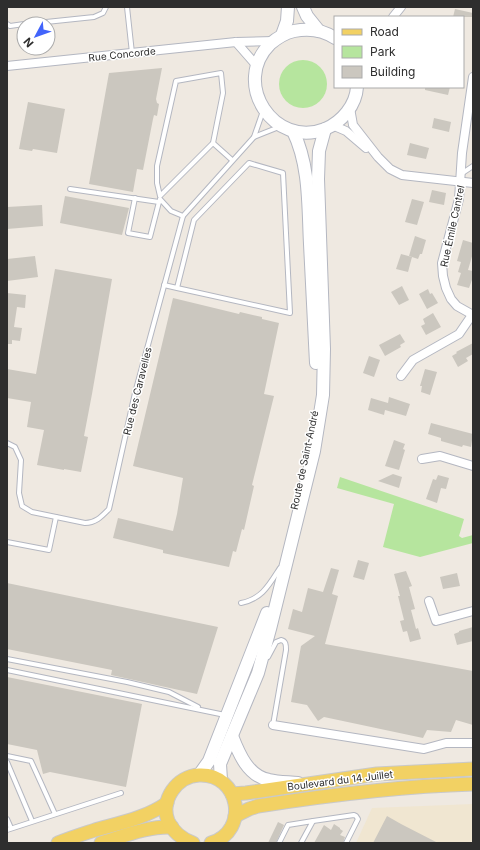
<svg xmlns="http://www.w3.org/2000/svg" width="480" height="850" viewBox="0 0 480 850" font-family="Inter,sans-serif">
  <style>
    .education { fill: #f0e6d1 }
    .green { fill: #b6e59e }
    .building { fill: #cbc7bf }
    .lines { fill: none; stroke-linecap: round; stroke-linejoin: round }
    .lane-casing { stroke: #b4b7c1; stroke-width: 6 }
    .street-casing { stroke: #b4b7c1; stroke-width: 10 }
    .secondary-casing { stroke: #b4b7c1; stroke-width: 14 }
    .primary-casing { stroke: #c9c9c9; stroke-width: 15 }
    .lane { stroke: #fff; stroke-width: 4 }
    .street { stroke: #fff; stroke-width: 8 }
    .secondary { stroke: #fff; stroke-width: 12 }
    .primary { stroke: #f2d163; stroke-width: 13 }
    .labels { text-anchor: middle; stroke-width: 3; stroke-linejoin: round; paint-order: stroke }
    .street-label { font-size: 10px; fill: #2e2e2e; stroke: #fff }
  </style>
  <rect width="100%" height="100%" fill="#efe9e1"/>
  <polygon class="education" points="473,804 473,843 356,843 372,808"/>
  <g class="green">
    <circle cx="303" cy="84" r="24"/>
    <polygon points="340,477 464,519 459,536 462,538 473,535 473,543 420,557 383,547 394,504 337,488"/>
  </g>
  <g class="building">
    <polygon points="455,9 473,13 473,17 453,17"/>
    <polygon points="162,68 156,99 157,103 159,104 157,116 154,115 153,119 143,170 137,169 133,192 89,184 109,73"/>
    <polygon points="425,87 450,87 448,95 425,90"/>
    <polygon points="28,102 65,109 57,153 33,149 32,151 19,149"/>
    <polygon points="434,118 451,122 449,132 432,128"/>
    <polygon points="410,143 429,148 426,159 407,155"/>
    <polygon points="432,190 446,193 444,205 429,202"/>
    <polygon points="65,196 129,208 122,235 60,223"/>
    <polygon points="412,199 424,202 417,225 405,222"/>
    <polygon points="42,205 43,226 7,229 7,207"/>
    <polygon points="415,236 426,240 422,254 420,254 418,259 409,256"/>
    <polygon points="463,240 473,243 473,253 468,270 473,271 473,277 469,288 457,285 461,273 458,272 461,262 457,261"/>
    <polygon points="401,254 412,257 408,272 396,269"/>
    <polygon points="35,256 38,277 7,281 7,259"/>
    <polygon points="55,269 112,279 92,394 84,436 88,437 81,472 64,469 64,470 37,465 44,430 27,427 31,402 7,398 7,369 36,374"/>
    <polygon points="402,286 409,300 399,305 391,292"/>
    <polygon points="428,289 430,294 432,293 438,303 427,309 419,294"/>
    <polygon points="7,293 26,295 25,308 17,307 14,327 22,328 20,341 12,340 12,344 7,344"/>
    <polygon points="173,298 239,314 240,312 262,317 262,319 279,323 264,394 274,396 252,485 254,486 244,530 242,529 236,552 233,551 229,567 163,553 163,550 113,538 118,518 173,531 177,514 183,478 133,466"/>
    <polygon points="433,313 441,327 426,335 421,326 425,324 423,319"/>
    <polygon points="400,334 405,342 400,345 401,347 385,356 379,345"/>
    <polygon points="473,343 473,354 466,358 468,361 458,367 452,356 457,353 456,352"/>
    <polygon points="369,356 380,360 374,377 363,373"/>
    <polygon points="425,369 437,372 430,395 421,392 422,386 420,386"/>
    <polygon points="389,397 410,404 406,416 385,410 384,415 368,410 371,398 388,403"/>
    <polygon points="431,423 473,434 471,447 463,445 462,447 441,441 441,438 428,434"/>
    <polygon points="394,440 405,444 403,449 405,450 399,470 385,466"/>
    <polygon points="393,474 402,477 399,488 378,481"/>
    <polygon points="438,475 449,478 446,489 441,488 437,503 426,499 433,479 436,480"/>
    <polygon points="358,560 369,563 364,580 353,577"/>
    <polygon points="331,568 339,570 332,594 338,596 325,644 473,671 473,725 456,720 451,732 427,730 423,738 324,717 318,721 307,705 291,702 301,646 315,636 288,629 293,609 302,612 308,588 323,592"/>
    <polygon points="406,571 412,586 409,587 415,609 411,610 416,629 418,628 421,639 410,642 407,631 403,632 400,621 404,620 398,596 400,596 394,574"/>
    <polygon points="457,573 460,586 443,589 440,577"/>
    <polygon points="7,583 218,627 197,694 111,675 112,670 7,649"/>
    <polygon points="473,627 473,641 457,645 454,634 459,632 459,631"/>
    <polygon points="7,677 142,704 126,787 50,772 43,774 37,750 7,744"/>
    <polygon points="387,816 401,824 438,843 373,843"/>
    <polygon points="278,822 284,825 276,843 268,843"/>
    <polygon points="334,824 340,828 340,829 343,831 340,835 345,837 343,843 314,843 324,825 331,830"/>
  </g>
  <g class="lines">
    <g class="lane-casing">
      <g id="lane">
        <polyline points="127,7 132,53"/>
        <polyline points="7,24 10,26 24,24"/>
        <polyline points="27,24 94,17 103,13 106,7"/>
        <polygon points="221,73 223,93 213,143 160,196 157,183 157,166 176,81"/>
        <polyline points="254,137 279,127"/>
        <polyline points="213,143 232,160"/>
        <polyline points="461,174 473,166"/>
        <polyline points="70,189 159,202 160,200"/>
        <polyline points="135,198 128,233 150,237 159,202"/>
        <polyline points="160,199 171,211 183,216"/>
        <polyline points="164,285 177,288 290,313 283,173 249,163 194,220 177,288"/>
        <path d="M7,443L15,447L21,460L19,493L22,506L32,512L85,523C96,523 102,516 109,509L135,393L183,216L254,137L263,111"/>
        <polyline points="7,542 49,550 56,517"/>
        <path d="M241,603C262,599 269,585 280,568"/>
        <path d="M268,657L276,642L281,640C286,641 286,645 286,650L273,725"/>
        <polyline points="7,659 127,682 169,692 198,707"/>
        <polyline points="7,670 225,715"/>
        <polyline points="7,756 31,761 55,814"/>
        <polyline points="7,762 32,821"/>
        <polyline points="7,819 11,828"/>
        <polyline points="313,821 354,815 356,816 358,819 346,843"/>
        <polyline points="7,830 121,793"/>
        <polyline points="279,843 288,825 313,821 301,843"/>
      </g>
    </g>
    <g class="street-casing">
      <g id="street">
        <polyline points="393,17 401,7"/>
        <polyline points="236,42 257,66"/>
        <polyline points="7,66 236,42 274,41"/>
        <polyline points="473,77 462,153 459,199 442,263 443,276 446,288 451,299 457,306 473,315"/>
        <polyline points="350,108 353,125 378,157 390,169 402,175 473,183"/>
        <polyline points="332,125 346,131 366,148"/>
        <polyline points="401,376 413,360 459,334 472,315"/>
        <polyline points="422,459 440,456 473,466"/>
        <polyline points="429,601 436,621 473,611"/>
        <polyline points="273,725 424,749 446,743 473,743"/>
      </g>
    </g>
    <g class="secondary-casing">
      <g id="secondary">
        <polyline points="303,7 307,16 319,31"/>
        <polyline points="282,35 287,21 288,7"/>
        <path d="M335,38C323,30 309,28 294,31C285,33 277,38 270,44C231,83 274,149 325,129C342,122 356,105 357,87"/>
        <path d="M293,131C310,166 308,206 310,244C312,284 314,324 316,363"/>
        <path d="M232,736C239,754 248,776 269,780C278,782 288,782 298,783"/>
        <polyline points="199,775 209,761 267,613"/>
        <polyline points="221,780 220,764 258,673 270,629 314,451 323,395 324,349 318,179 319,151 325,129"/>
      </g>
    </g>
    <g class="primary-casing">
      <g id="primary">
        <polyline points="232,794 246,793 377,774 473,769"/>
        <path d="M235,816L249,809L258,806C329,795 401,786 473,784"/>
        <path d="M58,843C70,838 83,834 95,830C120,823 146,818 167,803"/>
        <path d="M101,843C124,836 148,826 172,827"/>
        <path d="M193,843C182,839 173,832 168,821C160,800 177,776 199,775C240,773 250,831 211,843"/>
      </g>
    </g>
    <use href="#lane" class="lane"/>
    <use href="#street" class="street"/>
    <use href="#secondary" class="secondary"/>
    <use href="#primary" class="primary"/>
  </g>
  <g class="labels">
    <g class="street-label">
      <text transform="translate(122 54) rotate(-6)" y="4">Rue Concorde</text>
      <text transform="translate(452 226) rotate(-78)" y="4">Rue Émile Cantrel</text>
      <text transform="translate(137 391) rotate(-76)" y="4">Rue des Caravelles</text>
      <text transform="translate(304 460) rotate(-78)" y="4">Route de Saint-André</text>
      <text transform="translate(340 780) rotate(-7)" y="4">Boulevard du 14 Juillet</text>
    </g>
  </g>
  <rect width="480" height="850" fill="none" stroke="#2e2e2e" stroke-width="16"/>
  <rect x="334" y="16" width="130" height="72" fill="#ffffff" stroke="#ababab"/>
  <rect x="342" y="29" width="20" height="6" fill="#f2d163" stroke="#ababab"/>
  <text x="370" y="36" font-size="12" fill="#2e2e2e">Road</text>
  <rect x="342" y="46" width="20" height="12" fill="#b6e59e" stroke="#ababab"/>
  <text x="370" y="56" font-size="12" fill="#2e2e2e">Park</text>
  <rect x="342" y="66" width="20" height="12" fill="#cbc7bf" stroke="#ababab"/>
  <text x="370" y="76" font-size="12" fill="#2e2e2e">Building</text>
  <g transform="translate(36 36) rotate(229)"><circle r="19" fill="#ffffff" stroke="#ababab"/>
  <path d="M0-3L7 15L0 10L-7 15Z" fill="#4264fb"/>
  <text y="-6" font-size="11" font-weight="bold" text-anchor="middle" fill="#2e2e2e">N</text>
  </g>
</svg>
